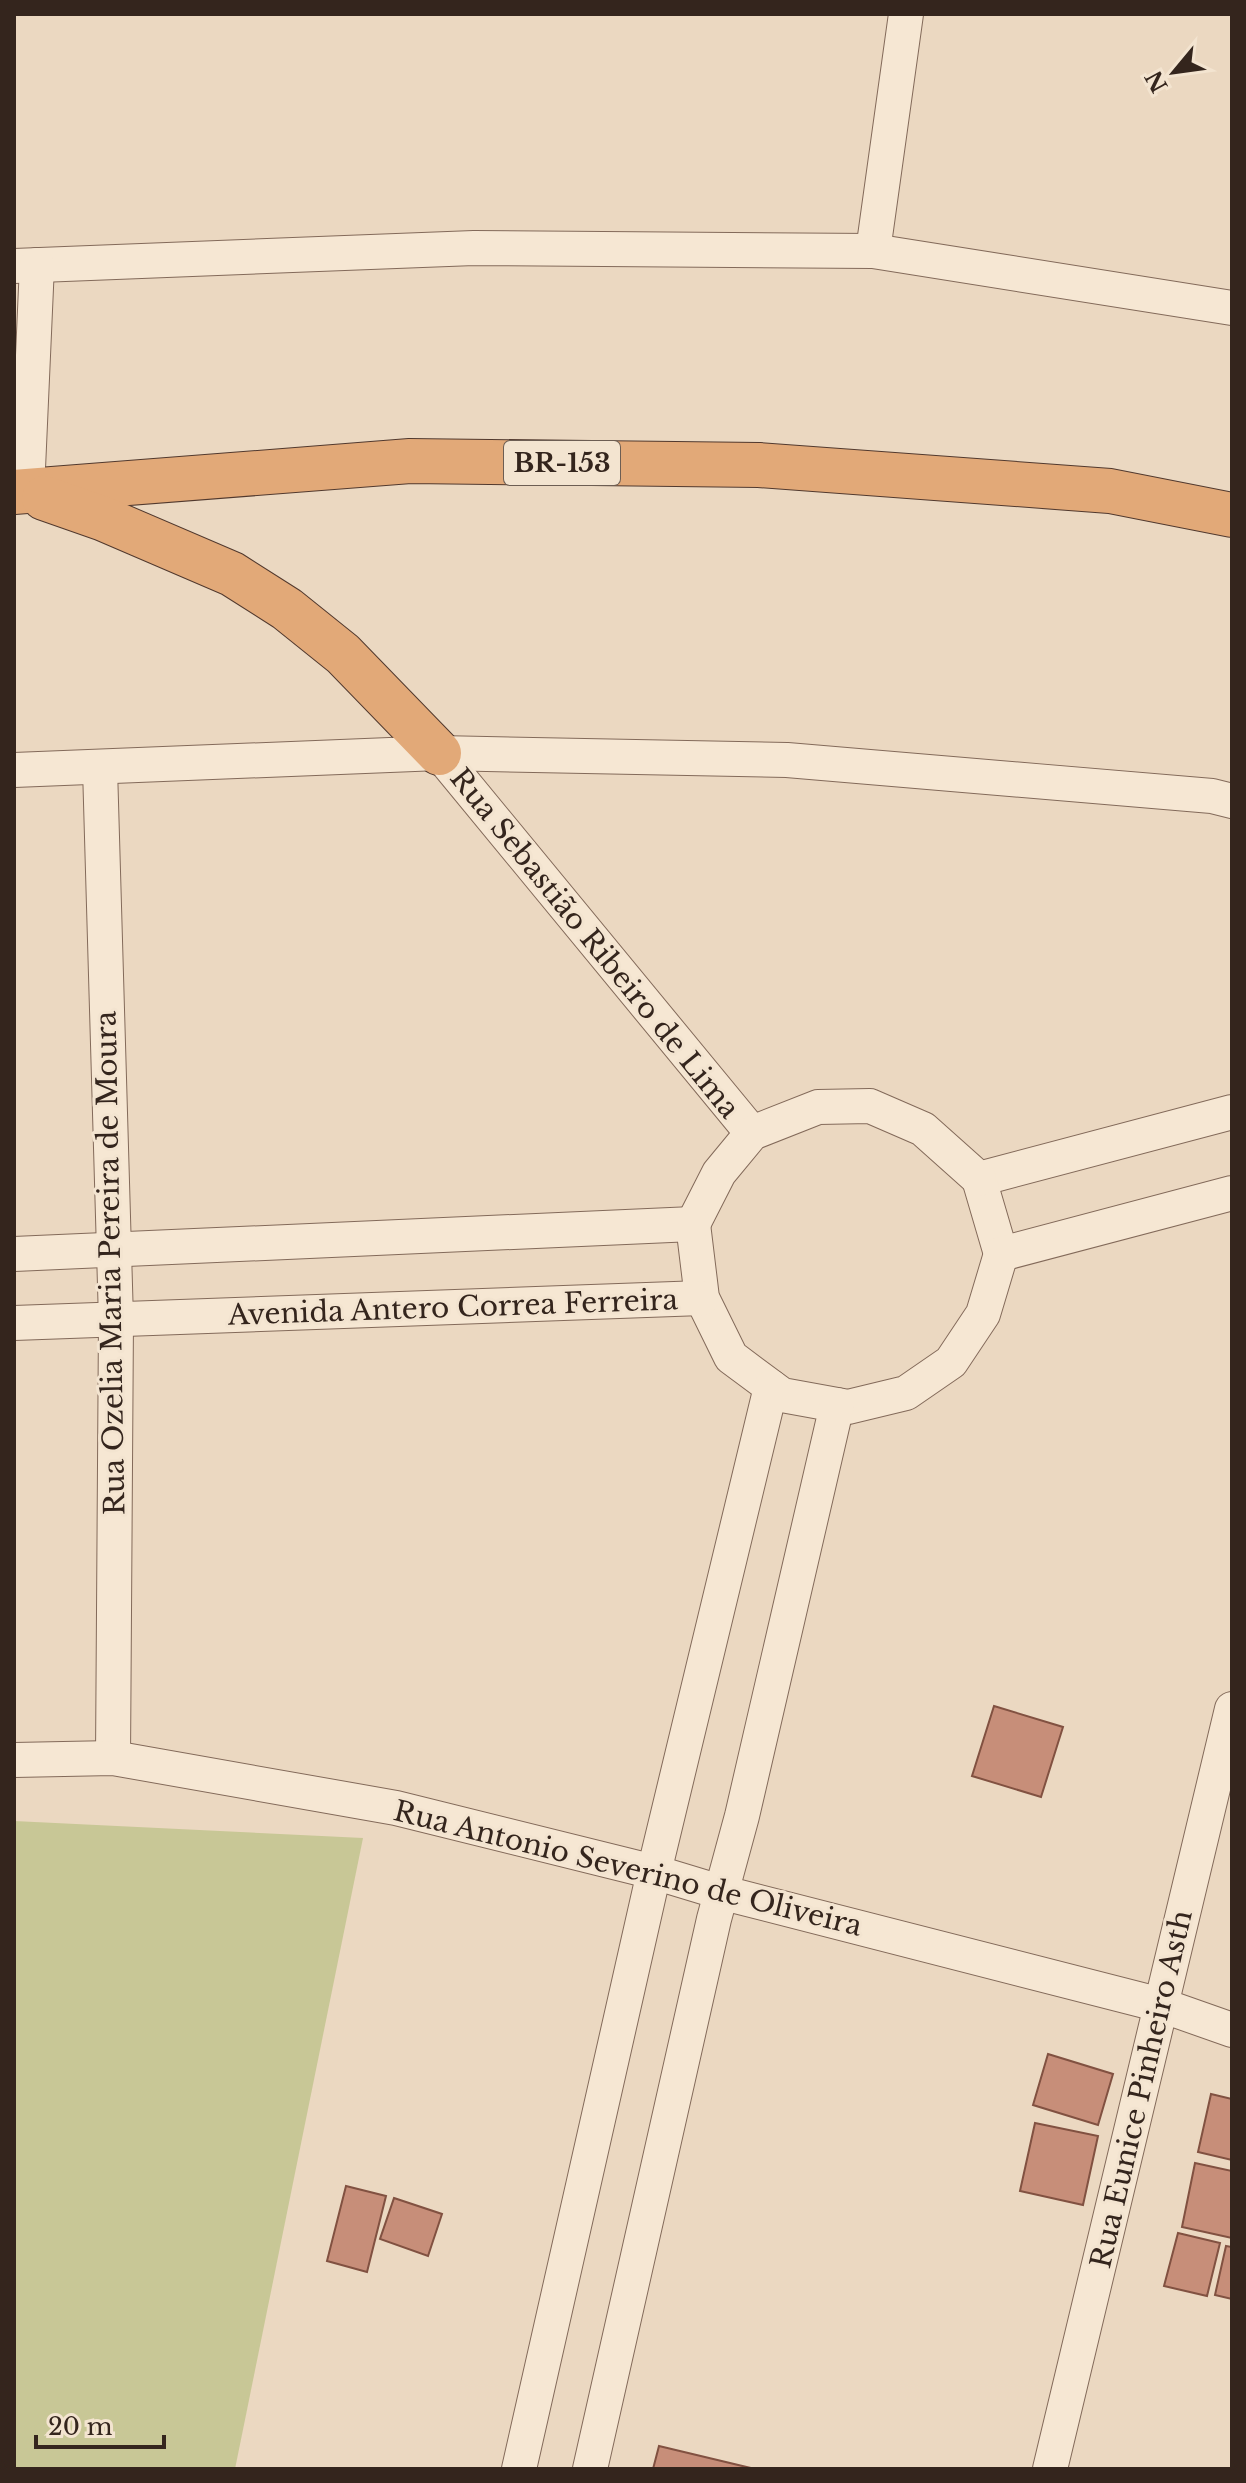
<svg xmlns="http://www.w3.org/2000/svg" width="1246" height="2483" viewBox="0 0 1246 2483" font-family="'Libre Baskerville',serif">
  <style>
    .green { fill: #c8c796 }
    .building { fill: #c78e79; stroke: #815141; stroke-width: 2 }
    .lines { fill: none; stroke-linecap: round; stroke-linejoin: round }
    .minor-casing { stroke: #836a5a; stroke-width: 36 }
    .trunk-casing { stroke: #51392e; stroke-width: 46 }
    .minor { stroke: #f6e7d3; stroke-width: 34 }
    .trunk { stroke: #e2a978; stroke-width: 44 }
    .labels { text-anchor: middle; stroke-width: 6; stroke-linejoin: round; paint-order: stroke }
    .shield { fill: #f3e4d0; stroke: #6d5e53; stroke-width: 2 }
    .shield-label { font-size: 26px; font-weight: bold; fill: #34251d }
    .street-label { font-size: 28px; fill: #34251d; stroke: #f3e4d0 }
  </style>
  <rect width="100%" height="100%" fill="#ebd8c1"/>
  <polygon class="green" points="14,1821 363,1838 235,2469 14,2469"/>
  <g class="building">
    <polygon points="994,1706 1063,1727 1041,1797 972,1776"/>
    <polygon points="1048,2054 1113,2074 1098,2125 1033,2105"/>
    <polygon points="1211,2094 1232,2099 1232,2160 1198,2152"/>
    <polygon points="1035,2123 1098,2136 1083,2205 1020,2191"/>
    <polygon points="1195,2163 1232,2171 1232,2238 1182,2227"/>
    <polygon points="346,2186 386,2196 367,2272 327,2261"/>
    <polygon points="394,2198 442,2214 428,2256 380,2239"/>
    <polygon points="1178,2233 1220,2243 1207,2296 1164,2286"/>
    <polygon points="1226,2246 1232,2247 1232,2299 1215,2295"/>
    <polygon points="659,2446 755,2469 653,2469"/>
  </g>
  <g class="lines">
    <g class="minor-casing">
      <g id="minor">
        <polyline points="873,251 906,14"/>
        <polyline points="14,266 474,248 873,251 1232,308"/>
        <polyline points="27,491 37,265"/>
        <polyline points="439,753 752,1133"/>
        <polyline points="100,768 116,1320 113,1758"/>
        <polyline points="14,770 439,753 787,760 1212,796 1232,801"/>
        <polyline points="979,1179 1232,1112"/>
        <polyline points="979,1179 1001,1254"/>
        <polyline points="693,1224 702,1298 731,1357 782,1395 848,1407 906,1393 951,1362 983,1314 1001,1254"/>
        <polyline points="693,1224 719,1173 752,1133 818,1107 870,1106 923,1129 979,1179"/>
        <polyline points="14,1254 693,1224"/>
        <polyline points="1001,1254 1232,1193"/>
        <polyline points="14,1323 702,1298"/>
        <polyline points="14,1760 113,1758 396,1808 654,1872 720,1892 1161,2005 1232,2030"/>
        <polyline points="519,2469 654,1872 771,1387"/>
        <polyline points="590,2469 714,1919 742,1816 837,1405"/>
        <polyline points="1050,2469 1232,1709"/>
      </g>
    </g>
    <g class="trunk-casing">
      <g id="trunk">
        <polyline points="14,492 410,461 759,465 1110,491 1232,515"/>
        <polyline points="44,498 104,519 232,574 287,609 343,654 439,753"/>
      </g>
    </g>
    <use href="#minor" class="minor"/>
    <use href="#trunk" class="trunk"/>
  </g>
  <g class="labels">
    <rect class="shield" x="504" y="441" width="116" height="44" rx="6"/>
    <g class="shield-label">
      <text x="562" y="472">BR-153</text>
    </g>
    <g class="street-label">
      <text transform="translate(595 943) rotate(51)" y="10">Rua Sebastião Ribeiro de Lima</text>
      <text transform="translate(110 1263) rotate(-91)" y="10">Rua Ozelia Maria Pereira de Moura</text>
      <text transform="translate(453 1307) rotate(-2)" y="10">Avenida Antero Correa Ferreira</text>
      <text transform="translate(628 1868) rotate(14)" y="10">Rua Antonio Severino de Oliveira</text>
      <text transform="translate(1141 2089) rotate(-77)" y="10">Rua Eunice Pinheiro Asth</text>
    </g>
  </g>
  <rect width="1246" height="2483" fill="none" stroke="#34251d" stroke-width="32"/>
  <g transform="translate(1174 72) rotate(241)" stroke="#f3e4d0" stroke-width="6" paint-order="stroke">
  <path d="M0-6L14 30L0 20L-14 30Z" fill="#34251d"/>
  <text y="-12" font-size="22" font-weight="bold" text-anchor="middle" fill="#34251d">N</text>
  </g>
  <path d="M36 2435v12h128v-12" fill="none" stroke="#34251d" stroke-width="4"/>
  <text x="48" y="2435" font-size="24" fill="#34251d" stroke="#f3e4d0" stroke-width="6" paint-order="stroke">20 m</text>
</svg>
